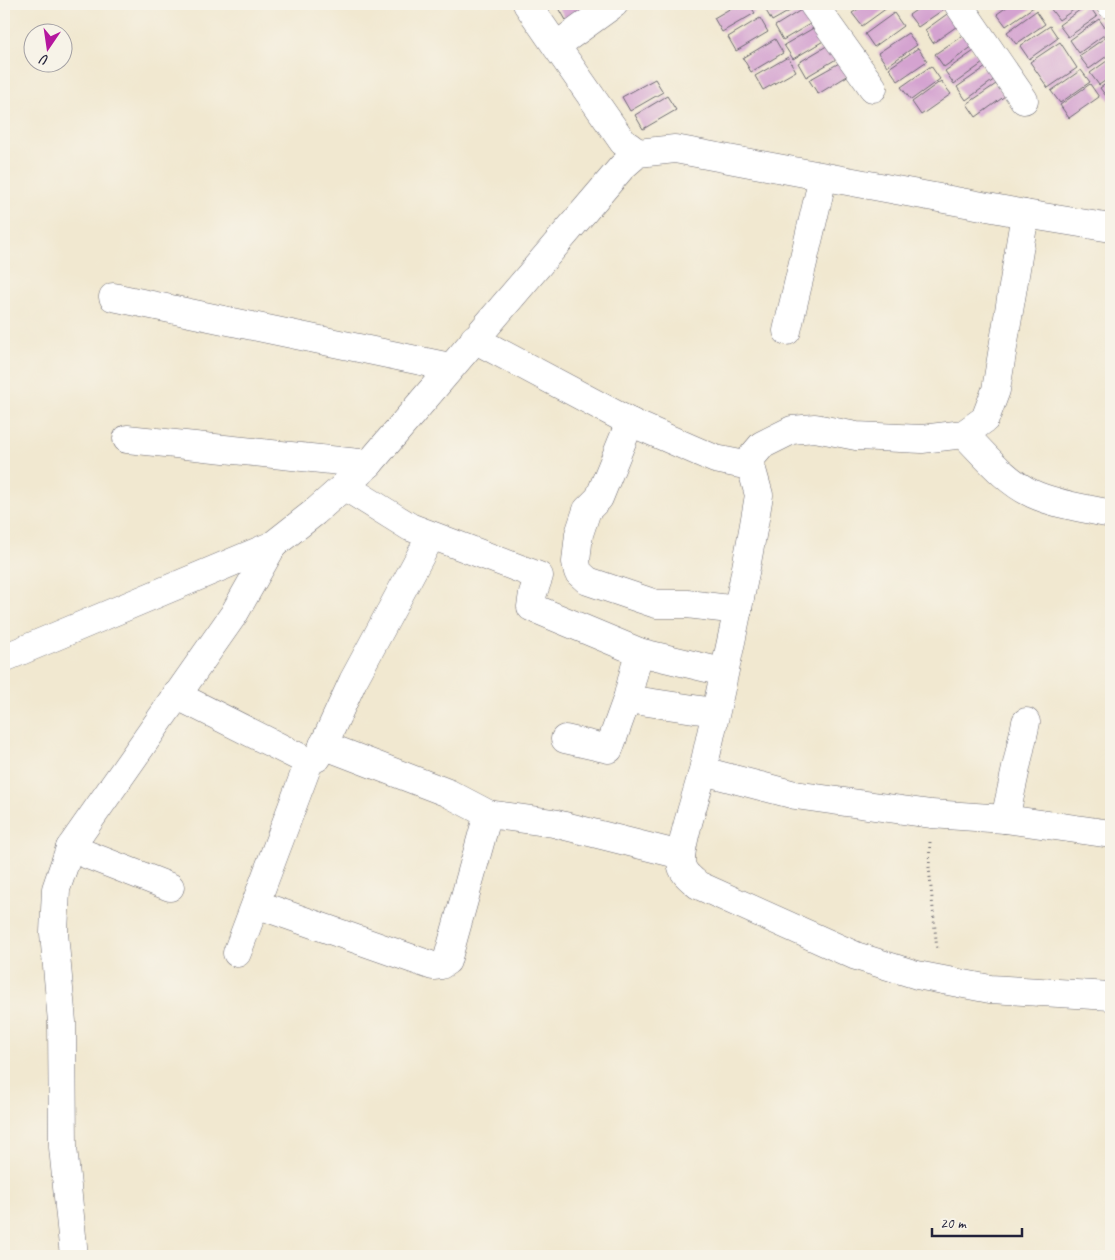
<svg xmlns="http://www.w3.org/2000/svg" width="1115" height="1260" viewBox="0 0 1115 1260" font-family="Caveat,sans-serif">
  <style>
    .building { fill: #d4a3d0 }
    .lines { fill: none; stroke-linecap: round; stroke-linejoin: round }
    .street-casing { stroke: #6a676f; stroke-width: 29 }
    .secondary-casing { stroke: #6a676f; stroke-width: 29 }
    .path { stroke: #6a676f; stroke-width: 3; stroke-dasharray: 1 4; stroke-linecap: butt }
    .street { stroke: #fff; stroke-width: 28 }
    .secondary { stroke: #fff; stroke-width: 28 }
  </style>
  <rect width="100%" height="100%" fill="#f7f3e8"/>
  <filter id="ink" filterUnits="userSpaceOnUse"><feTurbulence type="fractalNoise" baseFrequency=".02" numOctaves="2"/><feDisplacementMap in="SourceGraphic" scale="10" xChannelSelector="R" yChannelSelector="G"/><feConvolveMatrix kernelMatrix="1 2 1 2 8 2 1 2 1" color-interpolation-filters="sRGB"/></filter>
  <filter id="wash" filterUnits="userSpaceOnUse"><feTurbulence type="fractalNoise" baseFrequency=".0096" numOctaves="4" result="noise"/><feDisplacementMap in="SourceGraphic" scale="20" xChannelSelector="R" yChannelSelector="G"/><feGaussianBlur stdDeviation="1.12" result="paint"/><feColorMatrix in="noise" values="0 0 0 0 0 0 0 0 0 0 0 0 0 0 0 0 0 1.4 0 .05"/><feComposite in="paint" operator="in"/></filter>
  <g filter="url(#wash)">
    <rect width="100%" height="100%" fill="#f1e8d0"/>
    <g id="blocks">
      <g class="building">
        <polygon points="566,4 597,4 567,22 559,8"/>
        <polygon points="738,4 749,4 755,13 722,32 714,18"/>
        <polygon points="770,4 802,4 772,21 764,7"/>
        <polygon points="866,4 890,4 891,5 862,26 852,13"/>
        <polygon points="925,4 945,4 947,7 918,27 909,15"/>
        <polygon points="1011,4 1034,4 1035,6 1006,26 997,14"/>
        <polygon points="1055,4 1082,4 1059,20 1050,8"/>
        <polygon points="1088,4 1097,17 1068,37 1059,25"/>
        <polygon points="806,7 815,21 783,40 775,26"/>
        <polygon points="954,9 963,22 933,43 925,30"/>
        <polygon points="1036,11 1045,24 1016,44 1007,32"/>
        <polygon points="894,13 903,26 874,47 865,34"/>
        <polygon points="760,18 768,32 736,51 728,37"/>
        <polygon points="1099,19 1108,32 1079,53 1070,40"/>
        <polygon points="817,26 825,40 793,59 784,45"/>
        <polygon points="1050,26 1058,38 1029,59 1020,46"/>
        <polygon points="908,33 917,45 887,66 878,53"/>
        <polygon points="965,34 973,46 944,67 935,54"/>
        <polygon points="1109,35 1111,53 1089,69 1079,56"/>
        <polygon points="775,39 783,53 751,72 743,58"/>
        <polygon points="1060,42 1077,68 1048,88 1030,62"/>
        <polygon points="830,44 838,58 806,77 798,63"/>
        <polygon points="918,48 927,61 898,81 889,68"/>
        <polygon points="974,51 983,63 954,84 945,71"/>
        <polygon points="788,57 796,71 763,90 755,76"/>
        <polygon points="1111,58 1111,77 1099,85 1090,73"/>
        <polygon points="841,62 849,75 818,94 809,80"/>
        <polygon points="931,66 940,79 911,100 901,87"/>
        <polygon points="986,67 995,79 966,100 957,87"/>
        <polygon points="1081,70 1090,82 1060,103 1051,91"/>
        <polygon points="655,79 663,92 630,111 622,97"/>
        <polygon points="1111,80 1111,99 1109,100 1100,88"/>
        <polygon points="941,81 951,94 921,115 912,102"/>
        <polygon points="996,84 1005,96 976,117 967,104"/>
        <polygon points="1090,84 1099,97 1069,118 1060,105"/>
        <polygon points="667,96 676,110 643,129 635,115"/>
      </g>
    </g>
  </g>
  <g filter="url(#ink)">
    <use href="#blocks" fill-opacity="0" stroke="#6a676f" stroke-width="1"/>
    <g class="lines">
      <g class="street-casing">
        <g id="street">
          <polyline points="527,4 556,46"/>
          <polyline points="614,4 556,46 623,142 638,153"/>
          <polyline points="813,4 873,88"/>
          <polyline points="958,4 1024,100"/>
          <polyline points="1110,4 1111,5"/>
          <polyline points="113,297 450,367"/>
          <polyline points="787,331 823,177"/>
          <path d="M474,339L630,422L715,459L745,465L752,470L759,495C744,587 723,679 703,770C698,792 680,841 681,862C682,873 690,878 698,885L856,956L917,975L990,989L1111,996"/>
          <polyline points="630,422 599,498 587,510 579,534 576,562 578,572 588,581 656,604 687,604 738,610"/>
          <path d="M964,434C984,454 1006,482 1033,494C1057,505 1086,508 1111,514"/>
          <polyline points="127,439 369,464"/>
          <polyline points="745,465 762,445 792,430 815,428 856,436 922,439 964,434 985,419 996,390 1025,214"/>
          <polyline points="344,486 410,527 539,576 533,593 531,607 639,652 723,672"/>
          <polyline points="176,695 309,762 237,953"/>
          <polyline points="627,699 639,652"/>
          <polyline points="565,739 609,749 627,699 714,712"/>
          <polyline points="323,745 448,793 488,814 553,823 681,855"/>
          <polyline points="312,760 318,757 353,681 431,536"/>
          <polyline points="703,771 795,795 931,814 1005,819 1111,834"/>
          <polyline points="1005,819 1026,722"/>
          <polyline points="70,848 170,887"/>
          <polyline points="256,904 433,966 441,965 447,961 488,814"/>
          <polyline points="74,1256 63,1147 62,1022 54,933 56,889 70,848 234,614 273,545"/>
        </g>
      </g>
      <g class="secondary-casing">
        <polyline id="secondary" points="4,658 273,545 315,512 369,464 622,167 638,153 675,149 1025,214 1111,228"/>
      </g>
      <polyline class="path" points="930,842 929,867 937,950"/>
      <use href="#street" class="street"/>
      <use href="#secondary" class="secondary"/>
    </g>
  </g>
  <rect width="1115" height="1260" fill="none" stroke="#f7f3e8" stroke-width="20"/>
  <g transform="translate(48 48) rotate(193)"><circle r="24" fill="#f7f3e8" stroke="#a29fa3"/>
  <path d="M0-4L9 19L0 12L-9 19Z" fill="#b5179e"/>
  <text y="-8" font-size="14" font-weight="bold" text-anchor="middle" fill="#22223b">U</text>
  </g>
  <path d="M932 1228v8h90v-8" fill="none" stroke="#22223b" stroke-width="2.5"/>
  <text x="940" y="1228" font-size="15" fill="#22223b" stroke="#f7f3e8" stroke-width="4" paint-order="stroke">20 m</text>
</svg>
